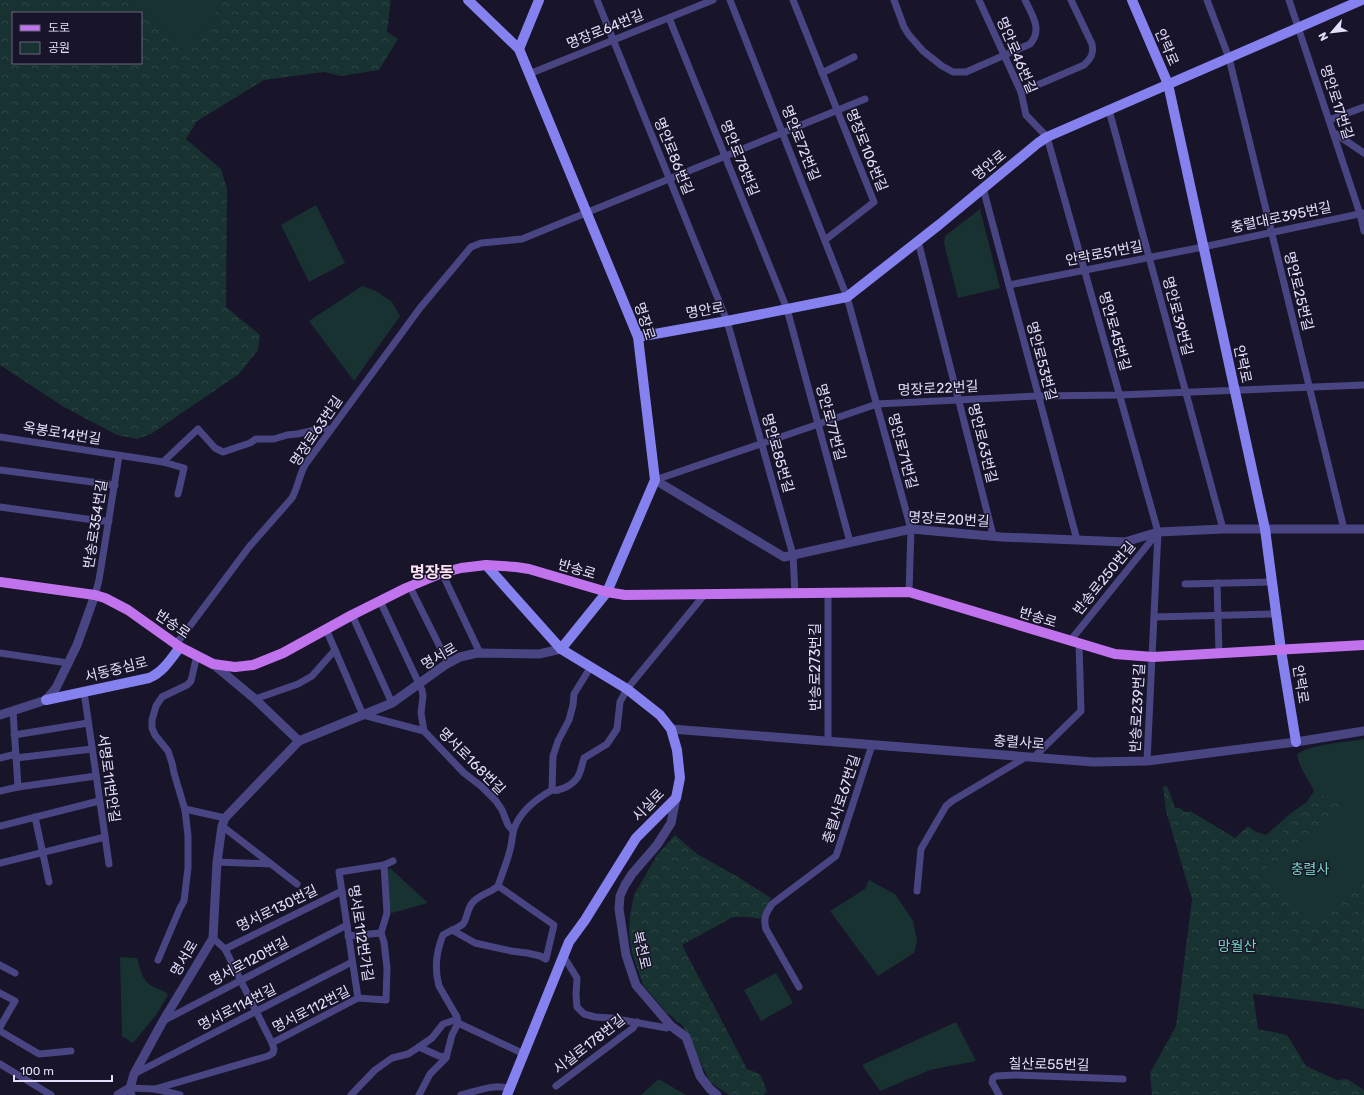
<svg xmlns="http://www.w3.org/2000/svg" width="1364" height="1095" viewBox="0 0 1364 1095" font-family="Rubik,'Noto Sans KR',sans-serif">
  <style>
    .green { fill: #183231 }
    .forest { fill: url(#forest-crowns); fill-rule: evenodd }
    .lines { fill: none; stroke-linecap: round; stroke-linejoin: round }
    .minor { stroke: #484582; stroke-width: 7 }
    .tertiary { stroke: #484582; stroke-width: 9 }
    .secondary { stroke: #8582f0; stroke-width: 10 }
    .primary { stroke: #c173ee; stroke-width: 10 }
    .labels { text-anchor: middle; stroke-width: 3; stroke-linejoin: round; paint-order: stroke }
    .street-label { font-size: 14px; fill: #e3dffb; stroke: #181429 }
    .park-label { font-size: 14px; fill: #73d4bd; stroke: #181429 }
    .quarter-label { font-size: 16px; font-weight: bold; fill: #fbe1f2; stroke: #181429 }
  </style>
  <defs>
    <pattern id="forest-crowns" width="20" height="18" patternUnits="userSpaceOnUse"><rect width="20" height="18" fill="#183231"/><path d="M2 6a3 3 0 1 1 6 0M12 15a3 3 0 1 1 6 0" fill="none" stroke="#2e4646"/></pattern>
  </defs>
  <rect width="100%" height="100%" fill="#181429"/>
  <g class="green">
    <polygon points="123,0 224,0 190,49"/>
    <polygon points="316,205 345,263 309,282 281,225"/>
    <polygon points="980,209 1000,288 958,298 944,243 945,236"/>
    <polygon points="362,286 376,291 392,302 400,316 354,381 309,321"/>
    <path d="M1364,739V904L1307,950L1234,863L1291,813L1307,802L1314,791C1309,780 1298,766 1297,754C1315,743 1343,743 1364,739Z"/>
    <polygon points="390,868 391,869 428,903 392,913 389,908 387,871"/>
    <polygon points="869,880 895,894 913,921 917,941 914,953 878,976 830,911 865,889"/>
    <path d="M120,957L137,958C140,968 142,981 152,986C158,990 164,989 168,995L156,1015L133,1043L122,1036Z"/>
    <polygon points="776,973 793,1003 761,1021 744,990"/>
    <polygon points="956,1022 976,1061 930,1070 880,1091 862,1065"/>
    <polygon points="659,1079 686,1095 641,1095"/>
  </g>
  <g class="forest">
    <path d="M0,0H123L190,48L224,0H391L387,32L398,39L379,70L341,76L324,72L264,80L197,121L186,139L221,169L227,189L226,307L260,335L258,350L239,374L151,434L137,439L117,435L64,407L0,365ZM13,13H141V63H13Z"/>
    <polygon points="1167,786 1175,808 1180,808 1185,812 1190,811 1235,838 1248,826 1256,832 1267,835 1235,864 1307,950 1364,904 1364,1009 1336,1004 1253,994 1258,1029 1287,1035 1306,1066 1337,1080 1347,1079 1364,1090 1364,1095 1152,1095 1150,1073 1176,1026 1192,899 1166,811 1163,787"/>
    <path d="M1317,794C1327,796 1335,799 1342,807L1334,815L1323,824L1322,830L1312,838V841L1309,843L1303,839L1292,848L1295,855L1292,858H1282L1262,870L1311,925L1351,890L1350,888L1364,877V903L1307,949L1236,863L1257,846L1264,850L1266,849L1268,844L1265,840L1267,837L1272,834L1276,837L1283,838C1282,827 1289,821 1296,815C1309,815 1307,799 1317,794Z"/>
    <polygon points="675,835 697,854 738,877 771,898 762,919 748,917 733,917 682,945 747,1069 760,1074 767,1091 764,1095 729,1095 710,1082 683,1026 666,1012 643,985 632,953 629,933 630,915 634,895 657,855"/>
  </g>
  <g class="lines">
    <g class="minor">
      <polyline points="597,0 727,321 793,555 795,594"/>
      <polyline points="730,0 847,297 911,529 909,592"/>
      <polyline points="793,0 874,202 825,240"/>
      <path d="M894,0L904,27L909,35L923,51L942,66L953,72H966L1030,44C1043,30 1032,15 1025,0"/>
      <polyline points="979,0 1021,92 1026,115 1047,137 1158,532 1147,761"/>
      <polyline points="1207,0 1229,58 1344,529"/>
      <polyline points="1289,0 1360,214 1364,231"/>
      <polyline points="669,18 787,309 850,542"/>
      <polyline points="822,73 854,57"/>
      <polyline points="529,74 713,0"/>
      <path d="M1021,92L1084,65C1091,58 1094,54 1092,44L1071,0"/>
      <polyline points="1109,110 1223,529"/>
      <polyline points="1329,120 1364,107"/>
      <polyline points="1333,132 1364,153"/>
      <polyline points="983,188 1077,540"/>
      <polyline points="918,241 993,535"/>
      <polyline points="1009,285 1203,247 1364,213"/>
      <polyline points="0,437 163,462 198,429 215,448 223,452 250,443 256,439 274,439 287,435 297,434 325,428 330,430"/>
      <polyline points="163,462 184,468 178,494"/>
      <polyline points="0,470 115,485"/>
      <polyline points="655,480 877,404 1038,396 1119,395 1364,385"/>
      <polyline points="0,507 101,521 109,521"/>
      <polyline points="442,573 480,653"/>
      <polyline points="1217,583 1219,653"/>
      <polyline points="1185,584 1272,582"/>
      <polyline points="410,587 448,663"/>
      <polyline points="95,595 99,580 119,456"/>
      <polyline points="380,601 422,690 423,696 421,713 424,731 464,773 481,786 496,801 502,810 508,825 513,831"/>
      <polyline points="352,615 392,703"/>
      <polyline points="1155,617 1277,614"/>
      <polyline points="326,629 363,715 424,731"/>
      <polyline points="1070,641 1158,532"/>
      <path d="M175,643L181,638L249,547L292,498C298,487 299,476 305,465L420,308L471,247L481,243L522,239L865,99"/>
      <polyline points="0,653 68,663"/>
      <polyline points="84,692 109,864"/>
      <polyline points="255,699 298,684 312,676 335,650"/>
      <polyline points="13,711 18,787"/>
      <polyline points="14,735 88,723"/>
      <polyline points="828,741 828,593"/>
      <polyline points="1034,757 1081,711 1079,643"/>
      <polyline points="0,758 16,754"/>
      <polyline points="16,758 92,749"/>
      <polyline points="552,790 553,756 558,741 569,720 573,705 574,694 590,668"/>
      <polyline points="0,791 18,787 96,776"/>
      <polyline points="185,809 225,818"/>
      <polyline points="35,817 49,882"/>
      <polyline points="0,826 99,801"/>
      <polyline points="222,826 297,884"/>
      <polyline points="217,862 271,864"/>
      <polyline points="0,863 105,837"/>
      <polyline points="917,891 921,849 946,806 952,801 1026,757"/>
      <polyline points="452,930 475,943 511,951 527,953 540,956 546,959 554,925 498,886"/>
      <polyline points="348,936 381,933"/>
      <polyline points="213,938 225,949 272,1043"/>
      <polyline points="225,949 342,891"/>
      <polyline points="564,957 577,978 576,995 577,1007 584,1014 595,1017 611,1018 667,1028 670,1024"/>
      <polyline points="158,960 180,908 184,901 188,868 188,836 185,810 174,773 172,763 168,751 155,735 152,728 152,720 156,706 162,697 187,685 191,681 197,655"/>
      <polyline points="0,965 15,973"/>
      <path d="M799,987L766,929C763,918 766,913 772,904L836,856L872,745"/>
      <polyline points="0,993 15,1001 0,1027"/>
      <polyline points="358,998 339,872 384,865 393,861"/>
      <polyline points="163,1021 347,925"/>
      <path d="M458,1023L457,1017L439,986C434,968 436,952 443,935C449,931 457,929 463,924C468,917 467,907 474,901C481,894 492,892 498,886C502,874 507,862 510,850C512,843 512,836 514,829C520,811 536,799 552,790C557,791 559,790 564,788C580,781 580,772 584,758L607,744L617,729L620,702L627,689L705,594"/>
      <polyline points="0,1031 39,1054 71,1051"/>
      <polyline points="419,1047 439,1056 446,1057"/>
      <polyline points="0,1064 51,1095"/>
      <polyline points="134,1074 352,962"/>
      <polyline points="556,1086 633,1028 637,1022"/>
      <polyline points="155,1089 268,1056 273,1053 274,1049 272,1043 358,998 386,1000 387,968 384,942 381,933 387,913 384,865"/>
      <polyline points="132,1095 130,1088 155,1089 180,1095"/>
      <polyline points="351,1095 375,1070 392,1058 408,1054 419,1047 432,1038 443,1024 455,1020 458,1023"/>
      <polyline points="419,1095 430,1074 446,1058 452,1035 458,1023 524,1054"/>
      <path d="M461,1095C477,1091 495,1083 510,1089"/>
      <polyline points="999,1095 992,1082 993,1078 996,1076 1015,1075 1123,1079"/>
    </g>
    <g class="tertiary">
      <polyline points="655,480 784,557 911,529 1001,537 1125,542 1158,532 1223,529 1364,529"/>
      <polyline points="213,664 255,699 299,741"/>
      <polyline points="0,715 46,700 56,688 77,645 95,595"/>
      <polyline points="671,729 1093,762 1147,761 1296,742 1364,731"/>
      <polyline points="676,798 671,823 657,845 632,874 625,885 620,896 619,909 626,955 636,985 671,1026 686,1037 700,1076 710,1089 717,1095"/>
      <polyline points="118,1095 130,1088 134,1074 163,1021 213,938 217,862 222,826 225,818 299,741 392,703 445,665 460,657 477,653 539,654 561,649"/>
    </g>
    <g class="secondary">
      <polyline points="468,0 519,49 638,337 655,480 607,592 561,649"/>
      <polyline points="1132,0 1168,84 1265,529 1281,650 1296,742"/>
      <polyline points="519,49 539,0"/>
      <polyline points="638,337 727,321 847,297 940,224 1038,143 1047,137 1362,0"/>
      <polyline points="486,565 561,649 627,689 660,715 671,729 677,750 680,778 676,798 636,838 585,920 569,942 507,1095"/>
      <path d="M46,700L149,678C163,672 171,659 180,647"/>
    </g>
    <polyline class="primary" points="0,582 95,595 105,598 128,610 180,647 213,664 235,667 253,665 283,653 352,615 406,588 442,573 461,568 486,565 516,567 529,569 607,592 625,595 909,592 1115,654 1153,657 1364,645"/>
  </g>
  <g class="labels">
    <g class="street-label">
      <text transform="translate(605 29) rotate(-22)" y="5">명장로64번길</text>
      <text transform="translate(1167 47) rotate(67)" y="5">안락로</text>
      <text transform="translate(1017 55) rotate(67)" y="5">명안로46번길</text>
      <text transform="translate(1337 102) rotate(72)" y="5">명안로17번길</text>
      <text transform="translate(801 143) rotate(68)" y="5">명안로72번길</text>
      <text transform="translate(867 150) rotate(68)" y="5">명장로106번길</text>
      <text transform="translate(674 156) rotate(68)" y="5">명안로86번길</text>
      <text transform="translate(740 158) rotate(68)" y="5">명안로78번길</text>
      <text transform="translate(989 165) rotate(-39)" y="5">명안로</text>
      <text transform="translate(1281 217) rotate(-12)" y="5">충렬대로395번길</text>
      <text transform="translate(1104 253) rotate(-11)" y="5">안락로51번길</text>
      <text transform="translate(1299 291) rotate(76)" y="5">명안로25번길</text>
      <text transform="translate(705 310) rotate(-10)" y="5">명안로</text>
      <text transform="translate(1178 316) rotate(75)" y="5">명안로39번길</text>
      <text transform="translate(645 321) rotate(72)" y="5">명장로</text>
      <text transform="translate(1115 331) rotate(74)" y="5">명안로45번길</text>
      <text transform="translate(1042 361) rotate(75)" y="5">명안로53번길</text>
      <text transform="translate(1243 364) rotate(78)" y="5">안락로</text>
      <text transform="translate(938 388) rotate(-3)" y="5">명장로22번길</text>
      <text transform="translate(831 422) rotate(75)" y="5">명안로77번길</text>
      <text transform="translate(316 431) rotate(-56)" y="5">명장로63번길</text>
      <text transform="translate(62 433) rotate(9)" y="5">옥봉로14번길</text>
      <text transform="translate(983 443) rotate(76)" y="5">명안로63번길</text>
      <text transform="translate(903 451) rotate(75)" y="5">명안로71번길</text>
      <text transform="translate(778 453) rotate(74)" y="5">명안로85번길</text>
      <text transform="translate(949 519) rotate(3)" y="5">명장로20번길</text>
      <text transform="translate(95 524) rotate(-81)" y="5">반송로354번길</text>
      <text transform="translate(577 569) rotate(16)" y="5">반송로</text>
      <text transform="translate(1104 578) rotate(-51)" y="5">반송로250번길</text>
      <text transform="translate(1038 617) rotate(17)" y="5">반송로</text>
      <text transform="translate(173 624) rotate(34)" y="5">반송로</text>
      <text transform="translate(439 656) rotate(-30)" y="5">명서로</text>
      <text transform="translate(815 667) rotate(-90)" y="5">반송로273번길</text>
      <text transform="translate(116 669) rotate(-14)" y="5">서동중심로</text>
      <text transform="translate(1301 684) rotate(81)" y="5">안락로</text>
      <text transform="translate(1137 708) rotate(-87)" y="5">반송로239번길</text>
      <text transform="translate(1019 742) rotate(4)" y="5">충렬사로</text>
      <text transform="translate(472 761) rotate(45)" y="5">명서로168번길</text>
      <text transform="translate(109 778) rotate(82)" y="5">서명로11번안길</text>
      <text transform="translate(841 799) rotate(-72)" y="5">충렬사로67번길</text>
      <text transform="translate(648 805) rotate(-46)" y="5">시실로</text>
      <text transform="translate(277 908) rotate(-26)" y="5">명서로130번길</text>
      <text transform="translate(361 933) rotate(81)" y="5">명서로112번가길</text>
      <text transform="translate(642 950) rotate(77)" y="5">복천로</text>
      <text transform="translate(184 958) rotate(-59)" y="5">명서로</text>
      <text transform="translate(249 961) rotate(-28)" y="5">명서로120번길</text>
      <text transform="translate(237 1007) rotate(-27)" y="5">명서로114번길</text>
      <text transform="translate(311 1009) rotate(-27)" y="5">명서로112번길</text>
      <text transform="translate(589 1044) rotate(-38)" y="5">시실로178번길</text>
      <text transform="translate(1049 1064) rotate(1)" y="5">칠산로55번길</text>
    </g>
    <g class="park-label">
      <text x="1310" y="874">충렬사</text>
      <text x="1237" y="951">망월산</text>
    </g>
    <g class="quarter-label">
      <text x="432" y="578">명장동</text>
    </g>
  </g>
  <rect x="12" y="12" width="130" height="52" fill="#181429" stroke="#69657d"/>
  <rect x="20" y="25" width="20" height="6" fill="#c173ee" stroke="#69657d"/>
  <text x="48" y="32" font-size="12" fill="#e3dffb">도로</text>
  <rect x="20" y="42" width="20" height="12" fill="#183231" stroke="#69657d"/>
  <text x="48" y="52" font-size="12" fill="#e3dffb">공원</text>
  <g transform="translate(1332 32) rotate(242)" stroke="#181429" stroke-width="3" paint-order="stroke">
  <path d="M0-3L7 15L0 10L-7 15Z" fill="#e3dffb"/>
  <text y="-6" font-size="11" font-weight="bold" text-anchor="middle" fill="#e3dffb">N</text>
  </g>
  <path d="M14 1075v6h98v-6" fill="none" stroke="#e3dffb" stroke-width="2"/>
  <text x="20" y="1075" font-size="12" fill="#e3dffb" stroke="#181429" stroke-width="3" paint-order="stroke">100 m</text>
</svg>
